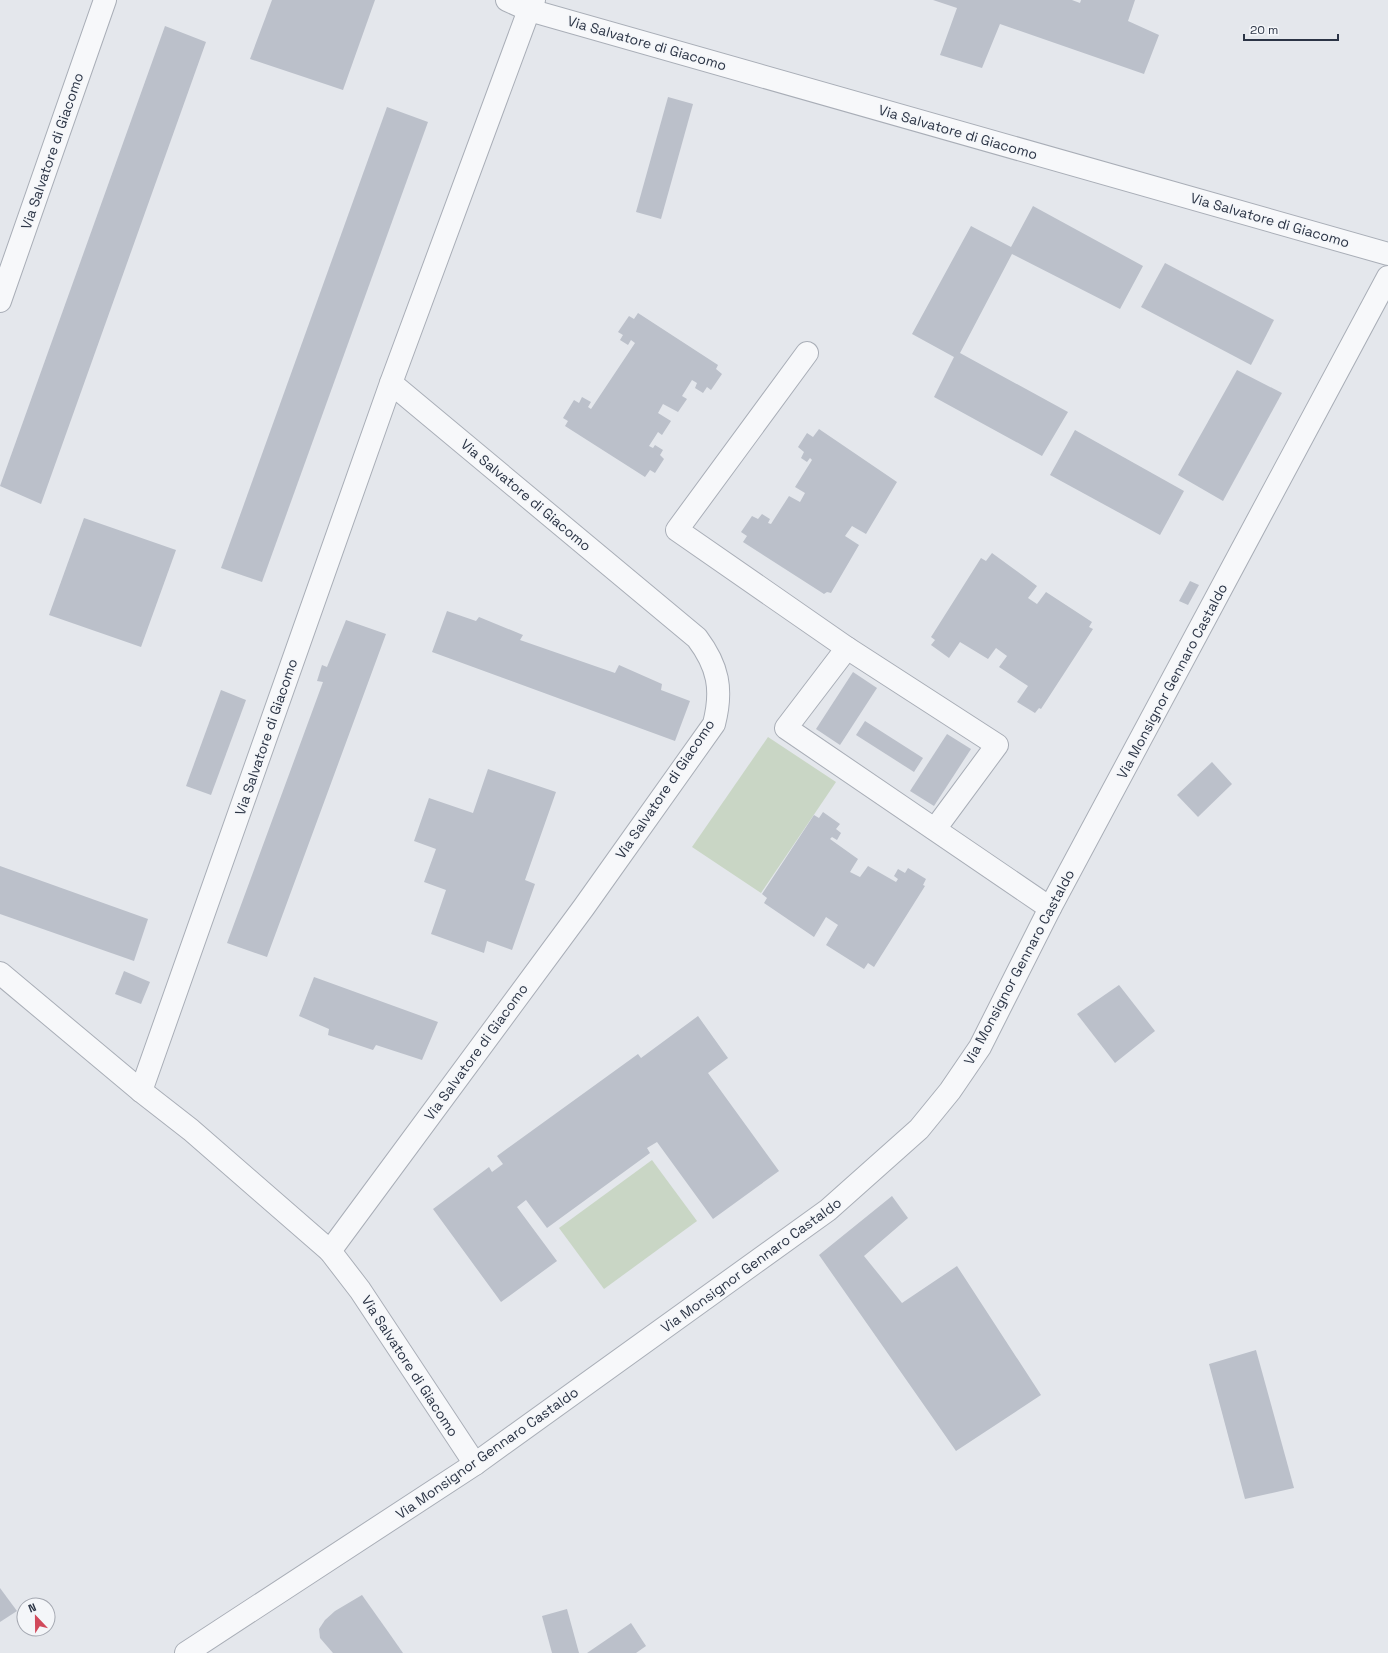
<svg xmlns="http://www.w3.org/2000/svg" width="1388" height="1653" viewBox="0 0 1388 1653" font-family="'Space Grotesk',sans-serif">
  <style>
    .green { fill: #c9d6c5 }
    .building { fill: #bbc0ca }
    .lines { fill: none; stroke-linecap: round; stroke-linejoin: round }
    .minor-casing { stroke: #a9aeb7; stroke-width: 24 }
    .minor { stroke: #f7f8fa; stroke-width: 22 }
    .labels { text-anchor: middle; stroke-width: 3; stroke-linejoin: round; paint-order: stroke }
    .street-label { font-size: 14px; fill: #2b3445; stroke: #f4f6f9 }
  </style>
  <rect width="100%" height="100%" fill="#e4e7ec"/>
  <g class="green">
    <polygon points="768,737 836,782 761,893 692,847"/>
    <polygon points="652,1160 697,1221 604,1289 559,1228"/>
  </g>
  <g class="building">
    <polygon points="272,0 375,0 343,90 250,59"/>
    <polygon points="933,0 1072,0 1080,3 1081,0 1135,0 1128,21 1159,35 1144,74 1000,24 982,68 940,55 957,8"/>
    <polygon points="165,26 206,42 41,504 0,486"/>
    <polygon points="668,97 693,104 661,219 636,212"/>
    <polygon points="387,107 428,122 262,582 221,568"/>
    <polygon points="1033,206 1143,266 1120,309 1012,254 960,353 1068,412 1042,456 934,397 954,357 912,334 971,226 1011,247"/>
    <polygon points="1165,263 1274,320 1251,365 1141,307"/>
    <polygon points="638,313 718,365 716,369 722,374 711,390 707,387 703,393 695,388 697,383 692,380 682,396 687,399 678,412 663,404 658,413 671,421 662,435 658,432 649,446 653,448 655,445 663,450 660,455 664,459 655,473 650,470 645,477 565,426 568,421 563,418 574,400 579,403 582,397 591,402 588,407 591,409 635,343 631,340 628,345 620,340 623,335 618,332 629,316 634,319"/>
    <polygon points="1237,370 1282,393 1223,501 1178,475"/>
    <polygon points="819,429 897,482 866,534 852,526 845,536 859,545 831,593 827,592 824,594 743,542 747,536 741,532 752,516 758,519 762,514 770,519 768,523 771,524 789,496 800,502 805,493 795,487 812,460 810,458 807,462 801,458 804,452 798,447 807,433 813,437"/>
    <polygon points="1075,430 1184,491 1160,535 1050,475"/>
    <polygon points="84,518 176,550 141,647 49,615"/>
    <polygon points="992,553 1037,586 1028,598 1037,604 1046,592 1092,622 1089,627 1093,629 1041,709 1039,708 1035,713 1017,702 1028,686 999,667 1007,656 996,648 988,659 960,642 949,658 931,645 935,640 931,637 981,558 986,561"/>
    <polygon points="1190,581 1199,585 1188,605 1179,601"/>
    <polygon points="447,611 476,621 479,617 523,635 520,640 615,673 619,665 662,684 661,690 690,701 675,741 432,652"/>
    <polygon points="346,620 386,634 267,957 227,943 323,682 317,681 322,665 327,667"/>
    <polygon points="853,672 877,688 840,745 816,729"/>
    <polygon points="221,690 246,700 211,795 186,786"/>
    <polygon points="865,721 923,758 914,772 856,735"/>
    <polygon points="947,734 971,749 934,806 910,791"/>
    <polygon points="1212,762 1232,784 1198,817 1177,795"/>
    <polygon points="488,769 556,792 525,880 535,884 512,950 487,941 484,953 431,934 446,890 424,882 436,849 414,841 429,798 473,813"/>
    <polygon points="823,812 840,824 836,829 841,833 837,840 832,837 830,839 858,859 850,872 860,877 868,866 896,882 898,879 894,876 898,869 905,873 908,868 926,879 923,885 925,886 874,967 868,963 864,969 826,945 838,925 826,917 814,937 764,903 767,898 762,894 814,815 819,818"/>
    <polygon points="0,866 148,919 134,961 0,914"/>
    <polygon points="124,971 150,982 141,1004 115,994"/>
    <polygon points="314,977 438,1022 422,1060 376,1045 373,1050 328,1035 329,1029 299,1016"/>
    <polygon points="1119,985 1155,1031 1115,1063 1077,1014"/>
    <polygon points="698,1016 728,1058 708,1073 779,1171 713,1219 657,1142 647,1148 650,1153 547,1228 526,1200 517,1207 557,1261 501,1302 433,1209 489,1167 492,1172 503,1164 497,1156 638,1054 641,1058"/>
    <polygon points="892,1196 908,1218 864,1256 902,1303 957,1266 1041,1395 956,1451 819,1255"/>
    <polygon points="1256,1350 1294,1488 1245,1499 1209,1364"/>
    <polygon points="0,1588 17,1611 0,1622"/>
    <polygon points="362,1595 389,1633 403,1653 333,1653 320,1638 319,1629 325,1620 335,1611"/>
    <polygon points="567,1609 579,1653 552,1653 542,1616"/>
    <polygon points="631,1623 646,1646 636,1653 587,1653"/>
  </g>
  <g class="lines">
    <g class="minor-casing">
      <g id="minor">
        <polyline points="507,0 529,10 1388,254"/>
        <polyline points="0,301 105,0"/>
        <polyline points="807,353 677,530 847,648 786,728 1050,908"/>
        <polyline points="847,648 997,745 935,829"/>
        <polyline points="0,973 141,1091 191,1130 330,1251 360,1290 475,1464"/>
        <polyline points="141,1091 391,383 529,10 534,0"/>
        <path d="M330,1251L584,907L714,724C723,689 718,666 697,638L391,383"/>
        <polyline points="186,1653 475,1464 828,1210 919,1129 950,1091 980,1047 1050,908 1388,277"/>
      </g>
    </g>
    <use href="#minor" class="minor"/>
  </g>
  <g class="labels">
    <g class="street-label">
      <text transform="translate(647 43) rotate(16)" y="5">Via Salvatore di Giacomo</text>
      <text transform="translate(958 132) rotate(16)" y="5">Via Salvatore di Giacomo</text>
      <text transform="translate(52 151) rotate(-71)" y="5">Via Salvatore di Giacomo</text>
      <text transform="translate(1270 220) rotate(16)" y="5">Via Salvatore di Giacomo</text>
      <text transform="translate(526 495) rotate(40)" y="5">Via Salvatore di Giacomo</text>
      <text transform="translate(1172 681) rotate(-62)" y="5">Via Monsignor Gennaro Castaldo</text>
      <text transform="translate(266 737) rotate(-71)" y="5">Via Salvatore di Giacomo</text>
      <text transform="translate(665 789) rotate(-56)" y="5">Via Salvatore di Giacomo</text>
      <text transform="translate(1019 967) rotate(-62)" y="5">Via Monsignor Gennaro Castaldo</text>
      <text transform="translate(476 1052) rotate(-54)" y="5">Via Salvatore di Giacomo</text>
      <text transform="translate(751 1265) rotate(-36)" y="5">Via Monsignor Gennaro Castaldo</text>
      <text transform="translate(410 1366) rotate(57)" y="5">Via Salvatore di Giacomo</text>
      <text transform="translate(487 1453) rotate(-35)" y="5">Via Monsignor Gennaro Castaldo</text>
    </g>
  </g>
  <g transform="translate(36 1617) rotate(338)"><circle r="19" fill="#f4f6f9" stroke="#a4a8b1"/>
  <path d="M0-3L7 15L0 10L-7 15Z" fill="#d1495b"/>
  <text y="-6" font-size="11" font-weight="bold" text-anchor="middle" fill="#2b3445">N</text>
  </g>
  <path d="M1244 34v6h94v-6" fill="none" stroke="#2b3445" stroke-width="2"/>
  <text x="1250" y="34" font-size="12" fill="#2b3445" stroke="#f4f6f9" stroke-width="3" paint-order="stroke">20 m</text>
</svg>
